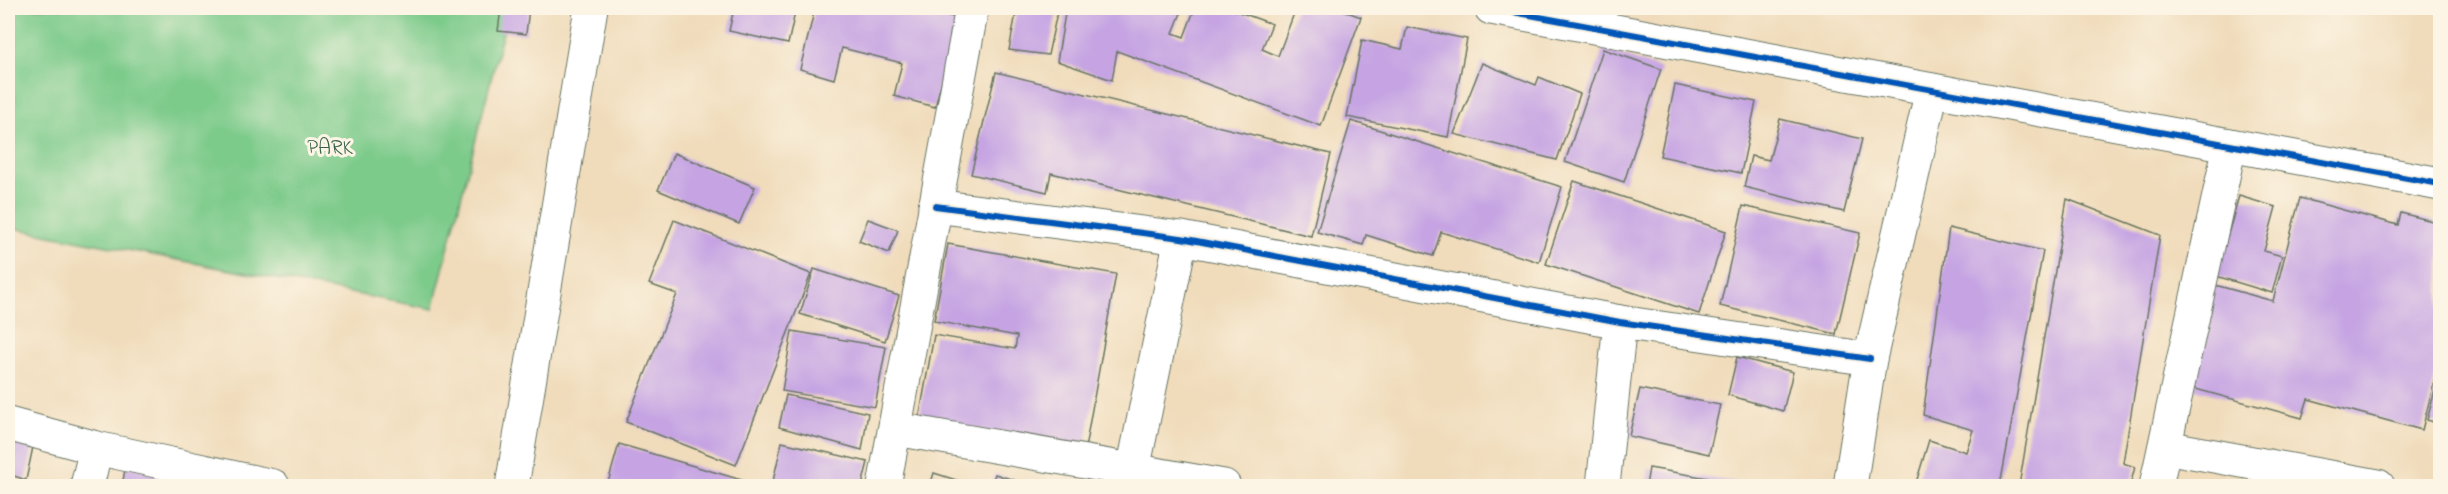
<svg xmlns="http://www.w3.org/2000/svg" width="2448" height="494" viewBox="0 0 2448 494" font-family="'Indie Flower',sans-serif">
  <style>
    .green { fill: #7dcb8b; stroke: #4e8460; stroke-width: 1.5 }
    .building { fill: #c6a4e3 }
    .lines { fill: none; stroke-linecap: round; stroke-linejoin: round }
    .minor-casing { stroke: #687563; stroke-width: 35 }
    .minor { stroke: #fff; stroke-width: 33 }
    .cycleway-casing { stroke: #fcf5e5; stroke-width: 10 }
    .cycleway { stroke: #0057b8; stroke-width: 6 }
    .labels { text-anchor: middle; stroke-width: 6; stroke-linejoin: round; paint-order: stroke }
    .park-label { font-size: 21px; fill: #36604a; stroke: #fcf5e5 }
  </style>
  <rect width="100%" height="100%" fill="#fcf5e5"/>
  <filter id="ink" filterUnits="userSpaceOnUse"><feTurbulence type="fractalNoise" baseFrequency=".0167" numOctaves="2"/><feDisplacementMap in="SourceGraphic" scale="12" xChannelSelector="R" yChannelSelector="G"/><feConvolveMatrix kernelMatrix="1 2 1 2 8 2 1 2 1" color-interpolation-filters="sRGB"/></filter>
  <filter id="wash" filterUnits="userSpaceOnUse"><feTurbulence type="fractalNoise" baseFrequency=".008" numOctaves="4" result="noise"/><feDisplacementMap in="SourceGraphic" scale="24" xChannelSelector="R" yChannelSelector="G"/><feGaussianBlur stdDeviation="1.35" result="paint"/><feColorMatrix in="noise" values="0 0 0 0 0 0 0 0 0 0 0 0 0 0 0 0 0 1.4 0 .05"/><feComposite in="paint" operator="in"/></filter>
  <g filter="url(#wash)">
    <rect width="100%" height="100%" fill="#f0dcbb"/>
    <polygon class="green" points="8,8 509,8 433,309 8,227"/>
    <g id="blocks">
      <g class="building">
        <polygon points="501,8 529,8 526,34 498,31"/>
        <polygon points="734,8 796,8 788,44 729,31"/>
        <polygon points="815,8 916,8 958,18 935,107 894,96 902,63 842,48 834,79 800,69"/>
        <polygon points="1017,8 1058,8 1048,55 1009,50"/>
        <polygon points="1066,8 1183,8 1173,33 1184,37 1195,8 1228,8 1272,24 1262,49 1278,56 1296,8 1336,8 1361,17 1321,126 1117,51 1112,80 1057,61"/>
        <polygon points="1407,27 1467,39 1448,137 1347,117 1362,40 1402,49"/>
        <polygon points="1603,49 1661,69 1624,182 1565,162"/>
        <polygon points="1482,63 1536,85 1539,77 1580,94 1557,160 1454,134"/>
        <polygon points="996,72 1331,154 1311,236 1051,173 1047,192 971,174"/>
        <polygon points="1675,85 1756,102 1741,173 1660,156"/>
        <polygon points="1780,119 1862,139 1844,212 1744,187 1751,156 1769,160"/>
        <polygon points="1351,121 1562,187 1539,262 1441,232 1433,256 1366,235 1363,245 1317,232"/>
        <polygon points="674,153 755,187 739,224 658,190"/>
        <polygon points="1574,181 1726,231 1699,314 1546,264"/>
        <polygon points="2239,196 2276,207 2264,251 2282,256 2272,293 2216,276"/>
        <polygon points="2300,198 2398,225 2401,213 2440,223 2440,359 2422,430 2308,399 2302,418 2188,387 2215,285 2273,301"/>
        <polygon points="2067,199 2160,235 2123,463 2135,467 2130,486 2019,486"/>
        <polygon points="1743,206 1860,233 1836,334 1720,306"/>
        <polygon points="868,219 898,230 889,253 859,241"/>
        <polygon points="674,220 811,274 736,465 626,422 677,294 649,284"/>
        <polygon points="1949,228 2043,251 2000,486 1949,486 1930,480 1928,486 1915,486 1929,440 1966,452 1973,430 1923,415"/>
        <polygon points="948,244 1116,274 1085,449 919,419 934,335 1015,349 1017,336 934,321"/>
        <polygon points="814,269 899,296 885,341 800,314"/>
        <polygon points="792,331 886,347 875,407 782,391"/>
        <polygon points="1737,357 1793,372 1783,411 1728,395"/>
        <polygon points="2440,372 2440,424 2427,420"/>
        <polygon points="1640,389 1720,405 1709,454 1629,436"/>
        <polygon points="786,395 868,413 862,450 779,427"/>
        <polygon points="8,440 33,447 26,480 8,474"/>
        <polygon points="782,442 868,462 862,486 795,486 773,481"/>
        <polygon points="619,444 762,486 607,486"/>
        <polygon points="126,464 203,486 122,486"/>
        <polygon points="1649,468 1738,483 1737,486 1646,486"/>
        <polygon points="934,473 975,486 930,486"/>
        <polygon points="995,474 1033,486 991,486"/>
      </g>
    </g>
  </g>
  <g filter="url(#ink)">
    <use href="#blocks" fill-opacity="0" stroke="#687563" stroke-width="1.5"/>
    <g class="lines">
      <g class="minor-casing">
        <g id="minor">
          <polyline points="1491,8 2440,184"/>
          <polyline points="935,206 1181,238 1620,322 1870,359"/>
          <polyline points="8,424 96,448 273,486"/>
          <polyline points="896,429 1224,486"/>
          <polyline points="2165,447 2378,486"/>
          <polyline points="1133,470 1181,238"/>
          <polyline points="87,486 96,448"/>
          <polyline points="512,486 591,8"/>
          <polyline points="884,486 972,8"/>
          <polyline points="1603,486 1620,322"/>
          <polyline points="1850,486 1870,359 1932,90"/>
          <polyline points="2156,486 2230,145"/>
        </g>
      </g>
      <use href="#minor" class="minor"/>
      <g class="cycleway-casing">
        <g id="cycleway">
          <polyline points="1491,8 2440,184"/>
          <polyline points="935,206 1181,238 1620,322 1870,359"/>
        </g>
      </g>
      <use href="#cycleway" class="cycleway"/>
    </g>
  </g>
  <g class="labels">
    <g class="park-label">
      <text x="330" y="154">PARK</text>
    </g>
  </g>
  <rect width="2448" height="494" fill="none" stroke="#fcf5e5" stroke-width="30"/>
</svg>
